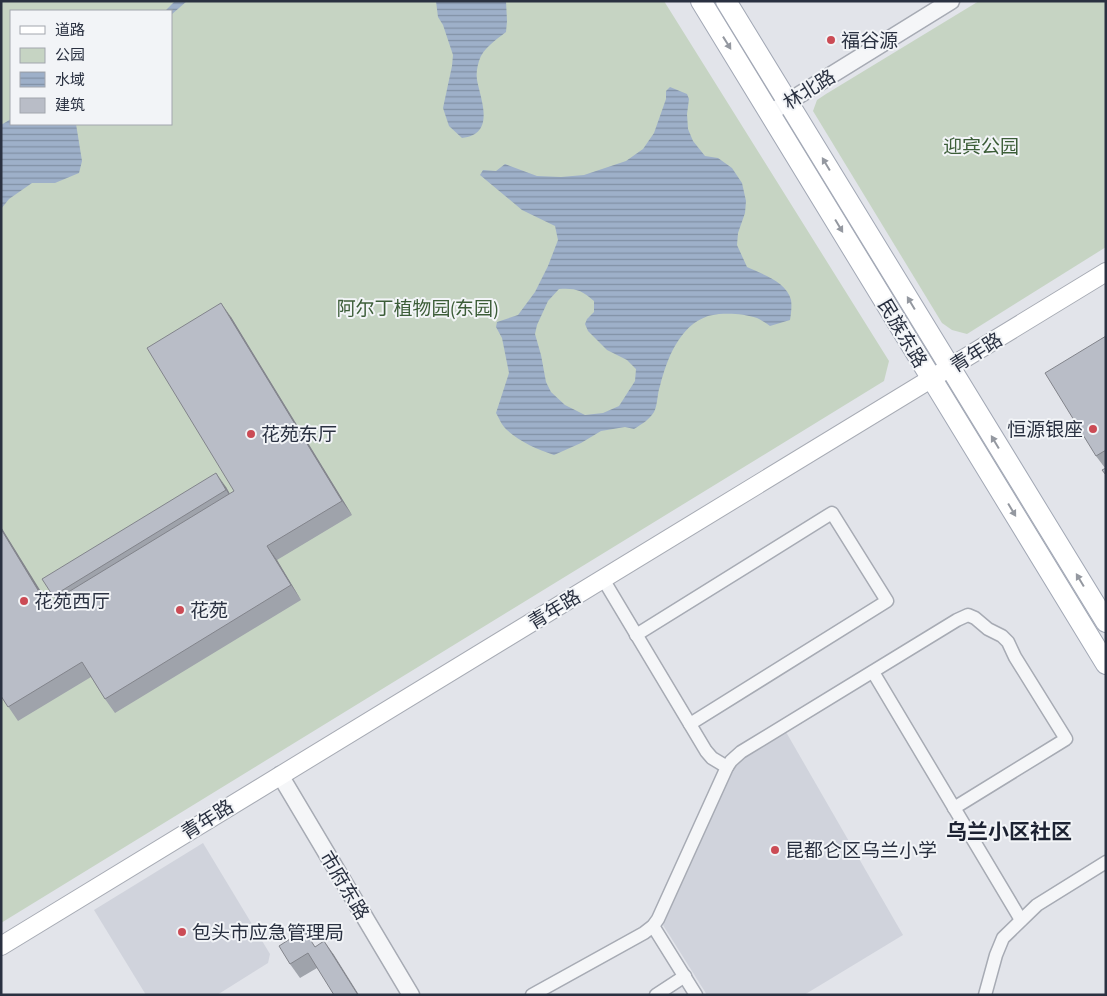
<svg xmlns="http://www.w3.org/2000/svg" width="1107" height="996" viewBox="0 0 1107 996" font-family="'PT Sans Narrow','Noto Sans SC',sans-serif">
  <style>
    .built { fill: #d0d3dc }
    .park { fill: #c6d4c3; fill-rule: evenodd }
    .water { fill: url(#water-rules); fill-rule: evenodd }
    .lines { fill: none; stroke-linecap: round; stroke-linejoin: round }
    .minor-casing { stroke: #a7abb4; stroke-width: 15 }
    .tertiary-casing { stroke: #a7abb4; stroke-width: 19 }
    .secondary-casing { stroke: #a7abb4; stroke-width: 20 }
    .primary-casing { stroke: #a2a8b5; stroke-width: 22 }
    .minor { stroke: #f5f6f8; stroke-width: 12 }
    .tertiary { stroke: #f5f6f8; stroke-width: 16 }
    .secondary { stroke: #fff; stroke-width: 18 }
    .primary { stroke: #fff; stroke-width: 20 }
    .wall { fill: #9fa3ab }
    .shaded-wall { fill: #82848b }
    .building { fill: #b9bdc7; stroke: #82848b }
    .oneway { fill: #9498a0 }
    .poi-dot { fill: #cb4b55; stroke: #f2f4f7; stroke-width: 2 }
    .labels { text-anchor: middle; stroke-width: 4; stroke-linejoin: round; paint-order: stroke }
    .poi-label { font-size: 19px; fill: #2a3141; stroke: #f2f4f7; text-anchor: start }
    .street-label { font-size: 19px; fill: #2a3141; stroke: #f2f4f7 }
    .park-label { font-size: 19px; fill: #3c5d38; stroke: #f2f4f7 }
    .quarter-label { font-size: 21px; font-weight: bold; fill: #1c2232; stroke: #f2f4f7 }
  </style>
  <defs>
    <pattern id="water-rules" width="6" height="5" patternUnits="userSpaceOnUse" patternTransform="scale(1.25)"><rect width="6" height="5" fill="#9eb0c9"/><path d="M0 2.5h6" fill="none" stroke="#8190a5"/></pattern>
  </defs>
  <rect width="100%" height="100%" fill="#e2e4ea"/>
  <g class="built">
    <polygon points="786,732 903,935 804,995 707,995 663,925 730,775 735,766 740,760"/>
    <polygon points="203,843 270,954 268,963 217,995 146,995 94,910"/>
  </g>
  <g class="park">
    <path d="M1,1H664L889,361L884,381L1,923ZM11,11H171V124H11Z"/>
    <polygon points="979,1 1106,1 1106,247 967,334 952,330 942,323 813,111 817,100 826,94"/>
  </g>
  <g class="water">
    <polygon points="175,1 187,1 171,15 171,11 165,11"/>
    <path d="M436,1H506L507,21L506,32C496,40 483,48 479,61C477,67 476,74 477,80C481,101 496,134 462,138L449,126L443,108L452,66L453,55L443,25L438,17Z"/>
    <path d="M670,87L687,94L689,99L687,114L688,129L693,141L705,156L718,158L732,168L742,183L746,201L745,213L738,233L737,245L747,267C762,274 787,282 791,300C792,306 791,314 790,320L770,326C766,323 761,320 757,318C746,314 731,313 719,314C715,315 711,315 708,316C679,326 667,359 660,386C657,394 658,404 654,412C649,420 642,424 634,429L625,427L601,431L581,443L554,455C537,449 520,442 507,430C502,426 499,418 496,413L509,373L502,338L496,327L497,322L518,315L535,292L548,266L558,240L555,226L522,210L480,175L483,170L496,171L505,164L537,176L561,177L584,175L626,161L643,149L654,133L666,99V91ZM559,289C576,288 581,290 594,301V312L587,319L585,324L588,331L607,350L627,360L636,369L635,381L619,406L603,413L585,415L565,405L551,392L546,382L541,355L535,334L537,325L548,301Z"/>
    <polygon points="11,119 11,124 76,124 82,161 79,173 55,183 32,183 9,199 1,209 1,125"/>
  </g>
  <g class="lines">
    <g class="minor-casing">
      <g id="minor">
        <polyline points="603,579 706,751 712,758 727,767"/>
        <polyline points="636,635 832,513 887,601 690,724"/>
        <polyline points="873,672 1021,920"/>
        <polyline points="653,926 696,995"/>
        <polyline points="532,995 644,933 653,926 658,919 727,767 731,761 741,752 957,620 968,615 975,618 988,629 1002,636 1008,642 1015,657 1066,739 954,808"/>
        <polyline points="656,995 685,976"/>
        <polyline points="985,995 996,955 1003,938 1037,905 1106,862"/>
      </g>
    </g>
    <g class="tertiary-casing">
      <g id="tertiary">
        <polyline points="770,113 951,1"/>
        <polyline points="280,775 411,995"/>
      </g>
    </g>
    <g class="secondary-casing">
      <path id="secondary" d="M1,946C369,720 739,498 1106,272"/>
    </g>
    <g class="primary-casing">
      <g id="primary">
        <polyline points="701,1 1106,664"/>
        <polyline points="726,1 1106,622"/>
      </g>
    </g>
    <use href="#minor" class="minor"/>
    <use href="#tertiary" class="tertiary"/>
    <use href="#secondary" class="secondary"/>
    <use href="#primary" class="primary"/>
  </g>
  <g class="wall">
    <polygon points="231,317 352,515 277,560 301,600 115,713 105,699 91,677 18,721 1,696 1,527 48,604 56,600 53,596 226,487 230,494 234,491"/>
    <polygon points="1106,336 1106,475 1105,468 1096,456"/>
    <polygon points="316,947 334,955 317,968 300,978 290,964"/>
  </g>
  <g class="shaded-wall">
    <polygon points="221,303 231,317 352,515 342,501"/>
    <polygon points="216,473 226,487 236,505 226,490"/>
    <polygon points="1,527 58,619 47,605 1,529"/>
    <polygon points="267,546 277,560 301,600 291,585"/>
    <polygon points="324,941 334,955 359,995 358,995"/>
  </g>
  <g class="building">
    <polygon points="221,303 342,501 267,546 291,585 105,699 82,662 8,707 1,696 1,529 47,605 234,491 147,348"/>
    <polygon points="1106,336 1106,450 1096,456 1045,373"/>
    <polygon points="1106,468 1106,475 1102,470"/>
    <polygon points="216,473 226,490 53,596 42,579"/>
    <polygon points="304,930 315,947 324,941 358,995 334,995 308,953 290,964 279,946"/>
  </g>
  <defs><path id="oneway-solid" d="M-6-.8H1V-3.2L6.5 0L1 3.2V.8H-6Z" transform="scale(1.25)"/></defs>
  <g class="oneway">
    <use href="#oneway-solid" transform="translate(727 43) rotate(58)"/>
    <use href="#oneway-solid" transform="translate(826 164) rotate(-121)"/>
    <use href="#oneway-solid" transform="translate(839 226) rotate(59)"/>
    <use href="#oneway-solid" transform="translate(911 303) rotate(-121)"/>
    <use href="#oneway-solid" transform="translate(995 442) rotate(-121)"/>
    <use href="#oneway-solid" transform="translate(1012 510) rotate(59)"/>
    <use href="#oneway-solid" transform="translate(1080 580) rotate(-121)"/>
  </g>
  <g class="poi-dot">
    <circle cx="831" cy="40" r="5"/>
    <circle cx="1093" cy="429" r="5"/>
    <circle cx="251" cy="434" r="5"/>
    <circle cx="24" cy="601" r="5"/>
    <circle cx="180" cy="610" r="5"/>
    <circle cx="775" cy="850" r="5"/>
    <circle cx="182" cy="932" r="5"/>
  </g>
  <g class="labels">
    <g class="poi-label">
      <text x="841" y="47">福谷源</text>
      <text x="1083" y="436" text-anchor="end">恒源银座</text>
      <text x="261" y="441">花苑东厅</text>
      <text x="34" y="608">花苑西厅</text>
      <text x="190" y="617">花苑</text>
      <text x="785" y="857">昆都仑区乌兰小学</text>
      <text x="192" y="939">包头市应急管理局</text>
    </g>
    <g class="street-label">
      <text transform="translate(809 89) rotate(-32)" y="7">林北路</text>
      <text transform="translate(903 333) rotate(59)" y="7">民族东路</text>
      <text transform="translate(976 352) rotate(-32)" y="7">青年路</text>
      <text transform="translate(554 609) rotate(-31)" y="7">青年路</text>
      <text transform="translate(207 819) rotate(-32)" y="7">青年路</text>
      <text transform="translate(345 885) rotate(59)" y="7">市府东路</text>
    </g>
    <g class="park-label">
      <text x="981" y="153">迎宾公园</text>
      <text x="417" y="315">阿尔丁植物园(东园)</text>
    </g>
    <g class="quarter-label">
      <text x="1009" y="839">乌兰小区社区</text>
    </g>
  </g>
  <rect width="1107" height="996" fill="none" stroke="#2a3141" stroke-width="5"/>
  <rect x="10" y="10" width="162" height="115" fill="#f2f4f7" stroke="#a2a6ae"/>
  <rect x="20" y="26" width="25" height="8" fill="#ffffff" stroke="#a2a6ae"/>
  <text x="55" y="35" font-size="15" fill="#2a3141">道路</text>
  <rect x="20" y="48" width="25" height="15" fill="#c6d4c3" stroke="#a2a6ae"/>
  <text x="55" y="60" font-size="15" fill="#2a3141">公园</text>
  <rect x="20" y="72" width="25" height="15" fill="url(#water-rules)" stroke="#a2a6ae"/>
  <text x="55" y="85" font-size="15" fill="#2a3141">水域</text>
  <rect x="20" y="98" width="25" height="15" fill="#b9bdc7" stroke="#a2a6ae"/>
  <text x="55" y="110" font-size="15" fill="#2a3141">建筑</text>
</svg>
